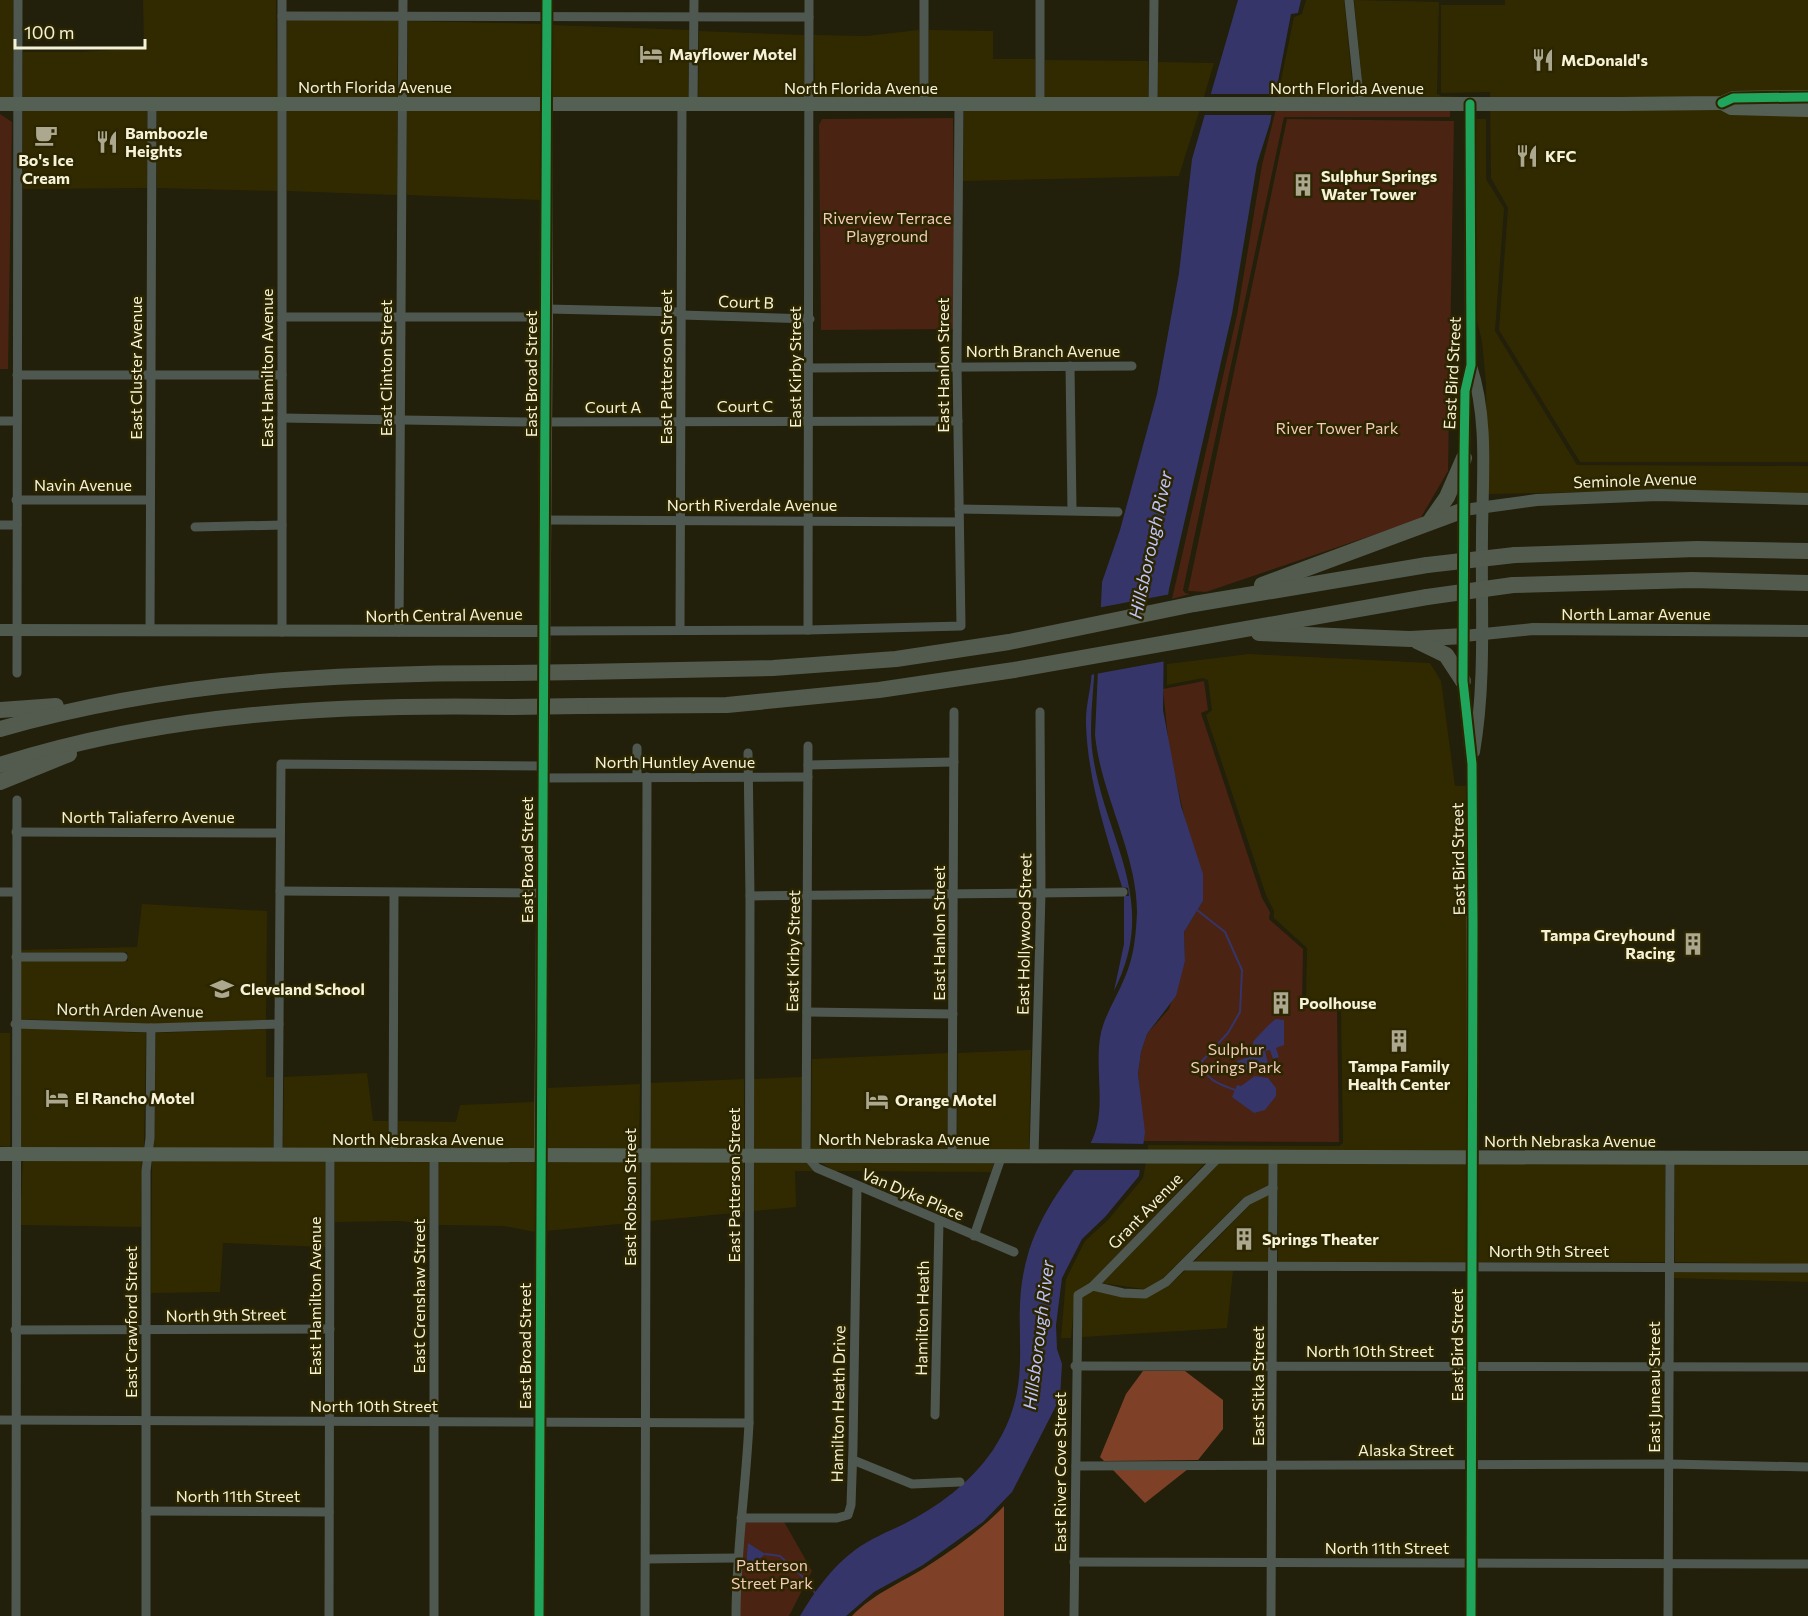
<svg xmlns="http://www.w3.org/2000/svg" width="1808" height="1616" viewBox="0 0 1808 1616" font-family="Commissioner,sans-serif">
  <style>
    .built { fill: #312a01 }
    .green { fill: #4a2312 }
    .forest { fill: #7e4127 }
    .water { fill: #35356a }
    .pier { fill: #221f0a }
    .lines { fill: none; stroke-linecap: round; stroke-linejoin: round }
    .stream { stroke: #35356a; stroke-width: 2 }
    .street { stroke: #4e5850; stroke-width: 9 }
    .secondary { stroke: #50594e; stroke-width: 12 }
    .primary { stroke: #556055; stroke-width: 14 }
    .highway { stroke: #525b4e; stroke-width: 16 }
    .highway-bridge { stroke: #525b4e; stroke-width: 16 }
    .cycleway-casing { stroke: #2c2600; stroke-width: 13 }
    .cycleway { stroke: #20a55d; stroke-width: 9 }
    .labels { text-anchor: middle; stroke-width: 5; stroke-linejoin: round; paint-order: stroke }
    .poi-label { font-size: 16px; font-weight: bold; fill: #f6f2d8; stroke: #2c2600; text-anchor: start }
    .street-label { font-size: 16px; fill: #f6f2d8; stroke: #2c2600 }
    .park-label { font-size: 16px; fill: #f3c9b9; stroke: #2c2600 }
    .water-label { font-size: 18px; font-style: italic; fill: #bfc4fd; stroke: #2c2600 }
  </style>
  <rect width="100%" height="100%" fill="#221f0a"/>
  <g class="built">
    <rect x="0" y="0" width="13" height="100"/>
    <polygon points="143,0 276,0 277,99 23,100 23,52 81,52 144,48"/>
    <polygon points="1306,0 1344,0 1354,101 1277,100 1294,17 1302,14"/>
    <polygon points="1354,0 1439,2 1437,94 1441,96 1486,98 1364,100"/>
    <polygon points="1505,0 1808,0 1808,462 1580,462 1499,330 1508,208 1491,178 1490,92 1441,93 1441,5 1505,5"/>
    <polygon points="287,20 398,21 397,99 287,99"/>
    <polygon points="408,21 541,24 541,99 407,99"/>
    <polygon points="551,25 689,30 688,100 551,99"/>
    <polygon points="919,30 919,101 815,100 814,35 866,36"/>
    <polygon points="929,30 993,31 993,59 1035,59 1035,101 929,101"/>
    <polygon points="699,31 804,35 805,100 698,100"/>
    <polygon points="1045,60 1148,61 1148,101 1045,101"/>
    <polygon points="1158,62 1214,63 1203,100 1158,101"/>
    <polygon points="277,108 277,191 157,188 157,109"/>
    <polygon points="287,108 397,108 397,195 287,191"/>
    <polygon points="407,108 541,108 541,200 407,195"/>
    <polygon points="23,109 147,109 147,188 23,189"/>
    <polygon points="1200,109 1179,176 963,181 964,110"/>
    <polygon points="1475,119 1486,119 1486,179 1504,208 1495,331 1577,465 1808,466 1808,494 1678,490 1487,494 1486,384 1482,341 1475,314"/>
    <polygon points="1249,654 1430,663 1441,681 1455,786 1467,786 1467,1154 1147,1153 1148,1145 1339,1146 1343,1143 1341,1008 1337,1005 1306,1005 1307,948 1274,918 1274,911 1266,895 1206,715 1212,710 1208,680 1203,678 1167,685 1167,664"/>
    <polygon points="142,904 267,911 266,1020 151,1024 20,1019 21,961 128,961 127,952 21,952 21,950 137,947"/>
    <polygon points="20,1028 146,1033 144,1150 20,1150"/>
    <polygon points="266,1029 266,1077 274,1077 273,1151 154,1150 156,1033"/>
    <polygon points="0,1033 10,1033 10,1147 0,1146"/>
    <polygon points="1031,1050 1029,1151 957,1150 958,1053"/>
    <polygon points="948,1053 947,1150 811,1151 812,1059"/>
    <polygon points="367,1073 373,1121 388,1121 388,1151 283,1151 284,1077"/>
    <polygon points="802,1077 801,1151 754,1151 754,1079"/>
    <polygon points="744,1079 744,1151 650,1151 650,1083"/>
    <polygon points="640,1084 639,1151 545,1151 546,1088"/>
    <polygon points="534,1088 535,1151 398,1151 398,1121 456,1122 460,1105 534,1102"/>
    <polygon points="23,1159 142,1159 141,1227 20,1225"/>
    <polygon points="152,1159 325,1160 325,1247 223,1243 220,1292 151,1293"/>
    <polygon points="335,1160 429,1160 429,1224 399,1221 335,1222"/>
    <polygon points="439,1160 535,1160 535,1232 504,1226 439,1225"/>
    <polygon points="545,1160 640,1160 640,1222 545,1231"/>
    <polygon points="650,1160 744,1160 744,1212 650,1221"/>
    <polygon points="754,1160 804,1160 814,1171 795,1171 796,1207 754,1211"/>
    <polygon points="816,1160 995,1160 991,1172 835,1171"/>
    <polygon points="1207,1161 1091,1282 1075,1292 1071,1338 1061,1338 1066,1279 1085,1241 1108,1220 1143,1178 1146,1162"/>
    <polygon points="1221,1161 1268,1162 1268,1185 1243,1198 1162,1279 1144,1289 1102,1283"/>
    <polygon points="1278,1162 1467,1163 1467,1262 1278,1262"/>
    <polygon points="1665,1162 1665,1262 1477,1262 1477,1163"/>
    <polygon points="1675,1162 1808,1163 1808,1264 1675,1262"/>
    <polygon points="1268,1194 1268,1262 1194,1262 1251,1204"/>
    <polygon points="1185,1271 1268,1271 1233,1271 1227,1328 1082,1337 1083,1297 1092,1290 1145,1298 1168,1286"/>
    <polygon points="1674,1271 1808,1272 1808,1282 1674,1278"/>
  </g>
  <g class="green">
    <polygon points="1276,109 1450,109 1450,117 1284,117 1183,590 1185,593 1190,594 1172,599 1237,315 1262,165"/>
    <polygon points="0,114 12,122 8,369 0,369"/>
    <polygon points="953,118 955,329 821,330 819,125 822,119"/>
    <polygon points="1287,119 1454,121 1448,471 1420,519 1206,592 1188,591"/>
    <polygon points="1204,681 1208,710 1201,713 1262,898 1270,912 1269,919 1303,949 1302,1008 1337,1009 1339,1142 1144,1141 1138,1074 1141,1052 1147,1034 1169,1009 1185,961 1184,932 1203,901 1169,748 1163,689"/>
    <polygon points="741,1518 782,1518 812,1571 789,1616 736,1616"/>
  </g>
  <g class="forest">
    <polygon points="1143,1371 1185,1371 1223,1400 1223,1429 1198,1460 1104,1461 1100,1457 1126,1394"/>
    <polygon points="1188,1469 1145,1503 1113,1470"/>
    <path d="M1004,1506V1616H852C874,1593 901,1583 926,1567C954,1549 982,1529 1004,1506Z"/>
  </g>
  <g class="water">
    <path d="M1238,0H1301L1298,13L1291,14L1270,123L1257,164L1232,314L1169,589L1164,624L1163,710L1181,806L1203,874V901L1184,932L1185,961L1176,996L1147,1034L1141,1052L1138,1074L1145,1132L1139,1176L1105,1217L1082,1239L1062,1278L1056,1325L1057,1349L1062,1364L1060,1398L1012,1492L983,1522L923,1565L874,1592L846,1616H800C814,1592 832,1567 855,1550C870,1539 887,1532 904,1524C939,1506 970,1483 993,1450C1040,1378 1007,1330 1027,1258C1032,1237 1045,1212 1057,1194C1069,1176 1084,1159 1093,1138C1106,1108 1095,1071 1100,1038C1103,1017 1117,997 1125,977C1134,957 1136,934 1137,912C1137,853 1101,795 1095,735L1102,582L1120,530L1157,394L1179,273L1192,159Z"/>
    <path d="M1095,660C1094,692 1088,724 1093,756C1106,842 1160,900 1114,991L1124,944V896H1129L1128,888L1122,887C1106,834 1088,781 1086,725C1085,702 1094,683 1091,661Z"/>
    <path d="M1276,1019L1284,1020V1045L1276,1048L1279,1057L1273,1059L1270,1050L1265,1051L1268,1063L1240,1072L1237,1061L1254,1055L1253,1042C1256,1038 1273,1020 1276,1019Z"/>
    <polygon points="1255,1076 1268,1078 1276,1088 1276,1096 1265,1110 1254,1113 1232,1097 1237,1085 1241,1086"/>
    <polygon points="748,1543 765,1554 756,1562 756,1567 746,1567"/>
  </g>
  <g class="pier">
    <polygon points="1206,94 1276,94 1274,115 1202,115"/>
    <polygon points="1171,594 1166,661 1090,675 1088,661 1096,657 1097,608"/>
    <polygon points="1087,1143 1147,1144 1143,1170 1071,1170"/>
  </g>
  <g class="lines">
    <g class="stream">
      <path d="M1197,910L1225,932L1242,970L1240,1012L1228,1033L1202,1061C1204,1080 1219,1084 1235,1090"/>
      <polyline points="765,1554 780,1556 806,1580 815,1593"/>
    </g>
    <g class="street">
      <polyline points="924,0 924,105"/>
      <polyline points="1040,0 1040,105"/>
      <polyline points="1349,0 1360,105"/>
      <polyline points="282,16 809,17"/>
      <polyline points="546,104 547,0"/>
      <polyline points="693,104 694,0"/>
      <polyline points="1153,106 1154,0"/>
      <polyline points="547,309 681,312"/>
      <polyline points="681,315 810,319"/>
      <polyline points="282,317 547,317"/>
      <polyline points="1070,366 1072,510"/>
      <polyline points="810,368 1132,366"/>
      <polyline points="17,375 282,375"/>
      <polyline points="282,418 531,422 958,421"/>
      <polyline points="0,421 17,421"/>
      <polyline points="16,500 150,500"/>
      <polyline points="959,509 1118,512"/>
      <polyline points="545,520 959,522"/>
      <polyline points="0,525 17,525"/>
      <polyline points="195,527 282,525"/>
      <polyline points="680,630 682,104"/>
      <polyline points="808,630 809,0"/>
      <polyline points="150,631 152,105"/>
      <polyline points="544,631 808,630 961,626 957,367 959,105"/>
      <polyline points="282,632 282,0"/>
      <polyline points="399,632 403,0"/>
      <polyline points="17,673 18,0"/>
      <polyline points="808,746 806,1155 817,1168 1014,1252"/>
      <polyline points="808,765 954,762"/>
      <polyline points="637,777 637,748"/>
      <polyline points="543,778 808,777"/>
      <polyline points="16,832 280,833"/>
      <polyline points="280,891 542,893"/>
      <polyline points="0,892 16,892"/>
      <polyline points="750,896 1123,892"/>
      <polyline points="16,957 123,957"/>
      <polyline points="807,1012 953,1014"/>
      <polyline points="15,1024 151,1028 279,1024"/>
      <polyline points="278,1155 281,764 543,766"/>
      <polyline points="393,1155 394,893"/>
      <polyline points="952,1155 954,712"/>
      <polyline points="1034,1156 1041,893 1040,712"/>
      <polyline points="974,1236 1002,1155"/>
      <polyline points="1183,1266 1808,1268"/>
      <polyline points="1093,1286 1219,1157"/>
      <polyline points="15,1330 330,1329"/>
      <polyline points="1075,1366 1808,1367"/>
      <polyline points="935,1415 939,1221"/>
      <polyline points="0,1420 749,1423"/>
      <polyline points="853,1460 912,1484 960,1482"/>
      <polyline points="1076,1466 1669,1464 1808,1467"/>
      <polyline points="146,1511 329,1512"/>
      <polyline points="741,1518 837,1518 848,1515 851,1505 853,1447 857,1187"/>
      <polyline points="646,1559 736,1558"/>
      <polyline points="1074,1562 1808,1564"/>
      <polyline points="16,1616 17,800"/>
      <polyline points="146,1616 146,1171 150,1138 151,1028"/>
      <polyline points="329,1616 330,1155"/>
      <polyline points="434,1616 434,1156"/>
      <polyline points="539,1616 540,1156"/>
      <polyline points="645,1616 647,777"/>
      <path d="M736,1616C736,1551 746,1488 749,1423L750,896L748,753"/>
      <polyline points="1074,1616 1078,1295 1093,1286 1123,1293 1145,1294 1166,1282 1247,1201 1273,1188"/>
      <polyline points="1271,1616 1273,1157"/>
      <polyline points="1471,1616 1472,1158"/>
      <polyline points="1668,1616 1670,1157"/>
    </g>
    <g class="secondary">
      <polyline points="1470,104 1471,365 1465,391 1464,458 1463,681 1472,764 1472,1158"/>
      <path d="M1471,366C1489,420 1482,482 1482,538C1481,609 1486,682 1474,752"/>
      <polyline points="1464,510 1537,500 1658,495 1808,499"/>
      <polyline points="0,630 544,631"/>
      <polyline points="1464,636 1533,629 1808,631"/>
      <polyline points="540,1156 547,317 546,104"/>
    </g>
    <g class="primary">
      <polyline points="1722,103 1731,108 1808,110"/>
      <polyline points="0,104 1619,104 1722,103 1733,98 1808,97"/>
      <polyline points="0,1154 1808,1158"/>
    </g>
    <g class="highway">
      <polyline points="1431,520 1447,497 1464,458"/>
      <polyline points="1515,555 1697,549 1808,551"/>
      <polyline points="1262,585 1464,510"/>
      <polyline points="1513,585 1692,580 1808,583"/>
      <polyline points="1259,633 1410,639 1464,636"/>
      <polyline points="1417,641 1446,655 1463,681"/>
      <polyline points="581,672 773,668 896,659 1009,642 1194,604 1427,565"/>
      <polyline points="581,706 727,705 879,690 1014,670 1427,597"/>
      <polyline points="0,710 56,706"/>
      <path d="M0,729C173,680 334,673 512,673"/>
      <path d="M0,765C165,712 340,704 512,707"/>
      <polyline points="0,782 69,754"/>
    </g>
    <g class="highway-bridge">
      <polyline points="1427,565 1515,555"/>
      <polyline points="1427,597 1513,585"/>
      <polyline points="512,673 581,672"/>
      <polyline points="512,707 581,706"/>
    </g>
    <g class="cycleway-casing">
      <g id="cycleway">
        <polyline points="1722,103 1733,98 1808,97"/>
        <polyline points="1470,104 1471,365 1465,391 1464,458 1463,681 1472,764 1473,925 1471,1616"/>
        <polyline points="539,1616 547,0"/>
      </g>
    </g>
    <use href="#cycleway" class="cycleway"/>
  </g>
  <defs>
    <g id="hotel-bare" transform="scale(1.8)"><path d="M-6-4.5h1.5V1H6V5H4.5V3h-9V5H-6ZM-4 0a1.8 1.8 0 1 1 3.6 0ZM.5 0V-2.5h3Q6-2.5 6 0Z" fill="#aca890" stroke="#2c2600" stroke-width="2.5" paint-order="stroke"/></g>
    <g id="restaurant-bare" transform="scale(1.8)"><path d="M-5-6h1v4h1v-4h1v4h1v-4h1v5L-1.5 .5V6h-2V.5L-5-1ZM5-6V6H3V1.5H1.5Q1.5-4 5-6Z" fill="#aca890" stroke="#2c2600" stroke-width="2.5" paint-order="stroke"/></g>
    <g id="cafe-bare" transform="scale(1.8)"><path d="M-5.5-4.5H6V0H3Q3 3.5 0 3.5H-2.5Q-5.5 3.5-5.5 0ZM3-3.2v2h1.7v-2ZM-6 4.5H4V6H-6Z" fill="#aca890" stroke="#2c2600" stroke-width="2.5" paint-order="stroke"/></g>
    <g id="building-bare" transform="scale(1.8)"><path d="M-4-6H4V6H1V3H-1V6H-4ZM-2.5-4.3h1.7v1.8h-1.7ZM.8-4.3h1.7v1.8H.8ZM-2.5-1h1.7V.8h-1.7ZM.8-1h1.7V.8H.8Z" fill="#aca890" stroke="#2c2600" stroke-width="2.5" paint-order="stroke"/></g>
    <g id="school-bare" transform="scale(1.8)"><path d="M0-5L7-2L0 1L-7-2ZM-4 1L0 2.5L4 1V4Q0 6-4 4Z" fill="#aca890" stroke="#2c2600" stroke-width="2.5" paint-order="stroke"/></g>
  </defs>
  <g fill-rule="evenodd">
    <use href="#hotel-bare" x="651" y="54"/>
    <use href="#restaurant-bare" x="1543" y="60"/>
    <use href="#cafe-bare" x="46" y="135"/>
    <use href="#restaurant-bare" x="107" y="142"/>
    <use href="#restaurant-bare" x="1527" y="156"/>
    <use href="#building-bare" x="1303" y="185"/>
    <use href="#building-bare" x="1693" y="944"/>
    <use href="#school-bare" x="222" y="989"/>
    <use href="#building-bare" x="1281" y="1003"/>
    <use href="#building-bare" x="1399" y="1041"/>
    <use href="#hotel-bare" x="57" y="1098"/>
    <use href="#hotel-bare" x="877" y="1100"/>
    <use href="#building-bare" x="1244" y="1239"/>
  </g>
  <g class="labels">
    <g class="poi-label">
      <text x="669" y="60">Mayflower Motel</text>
      <text x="1561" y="66">McDonald's</text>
      <text x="125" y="139">Bamboozle<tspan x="125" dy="18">Heights</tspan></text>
      <text x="1545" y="162">KFC</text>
      <text x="46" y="166" text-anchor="middle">Bo's Ice<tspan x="46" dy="18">Cream</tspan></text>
      <text x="1321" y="182">Sulphur Springs<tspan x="1321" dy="18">Water Tower</tspan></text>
      <text x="1675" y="941" text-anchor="end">Tampa Greyhound<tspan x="1675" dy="18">Racing</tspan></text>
      <text x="240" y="995">Cleveland School</text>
      <text x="1299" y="1009">Poolhouse</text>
      <text x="1399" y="1072" text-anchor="middle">Tampa Family<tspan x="1399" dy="18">Health Center</tspan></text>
      <text x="75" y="1104">El Rancho Motel</text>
      <text x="895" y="1106">Orange Motel</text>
      <text x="1262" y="1245">Springs Theater</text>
    </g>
    <g class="street-label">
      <text x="375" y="93">North Florida Avenue</text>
      <text x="861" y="94">North Florida Avenue</text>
      <text x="1347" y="94">North Florida Avenue</text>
      <text transform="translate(746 302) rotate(2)" y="6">Court B</text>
      <text x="1043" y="357">North Branch Avenue</text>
      <text transform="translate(943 365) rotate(-90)" y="6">East Hanlon Street</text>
      <text transform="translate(666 367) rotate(-90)" y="6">East Patterson Street</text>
      <text transform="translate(795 367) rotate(-90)" y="6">East Kirby Street</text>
      <text transform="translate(136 368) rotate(-90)" y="6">East Cluster Avenue</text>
      <text transform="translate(267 368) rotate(-90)" y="6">East Hamilton Avenue</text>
      <text transform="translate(386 368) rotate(-90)" y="6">East Clinton Street</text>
      <text transform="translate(1452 373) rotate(-87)" y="6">East Bird Street</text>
      <text transform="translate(531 374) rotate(-90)" y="6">East Broad Street</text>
      <text x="745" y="412">Court C</text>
      <text x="613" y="413">Court A</text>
      <text transform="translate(1635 480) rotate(-2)" y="6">Seminole Avenue</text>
      <text x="83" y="491">Navin Avenue</text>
      <text x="752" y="511">North Riverdale Avenue</text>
      <text x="1636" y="620">North Lamar Avenue</text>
      <text transform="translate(444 615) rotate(-1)" y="6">North Central Avenue</text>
      <text x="675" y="768">North Huntley Avenue</text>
      <text x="148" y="823">North Taliaferro Avenue</text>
      <text transform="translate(1458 859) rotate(-91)" y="6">East Bird Street</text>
      <text transform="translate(527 860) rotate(-90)" y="6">East Broad Street</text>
      <text transform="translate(939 933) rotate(-90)" y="6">East Hanlon Street</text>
      <text transform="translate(1024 934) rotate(-89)" y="6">East Hollywood Street</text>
      <text transform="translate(793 951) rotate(-89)" y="6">East Kirby Street</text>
      <text transform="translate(130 1010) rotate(1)" y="6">North Arden Avenue</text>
      <text x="418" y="1145">North Nebraska Avenue</text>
      <text x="904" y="1145">North Nebraska Avenue</text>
      <text x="1570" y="1147">North Nebraska Avenue</text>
      <text transform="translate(734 1185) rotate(-90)" y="6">East Patterson Street</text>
      <text transform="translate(913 1194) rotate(23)" y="6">Van Dyke Place</text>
      <text transform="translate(630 1197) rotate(-90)" y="6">East Robson Street</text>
      <text transform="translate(1145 1211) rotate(-46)" y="6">Grant Avenue</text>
      <text x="1549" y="1257">North 9th Street</text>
      <text transform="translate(315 1296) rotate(-90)" y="6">East Hamilton Avenue</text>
      <text transform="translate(419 1296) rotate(-90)" y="6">East Crenshaw Street</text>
      <text transform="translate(226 1315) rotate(-1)" y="6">North 9th Street</text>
      <text transform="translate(922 1318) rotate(-89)" y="6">Hamilton Heath</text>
      <text transform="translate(131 1322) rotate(-90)" y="6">East Crawford Street</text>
      <text transform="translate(1457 1345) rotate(-90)" y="6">East Bird Street</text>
      <text transform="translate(525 1346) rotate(-90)" y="6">East Broad Street</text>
      <text x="1370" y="1357">North 10th Street</text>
      <text transform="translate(1258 1386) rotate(-90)" y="6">East Sitka Street</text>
      <text transform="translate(1654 1387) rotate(-90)" y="6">East Juneau Street</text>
      <text transform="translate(838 1404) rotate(-89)" y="6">Hamilton Heath Drive</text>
      <text x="374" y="1412">North 10th Street</text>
      <text x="1406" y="1456">Alaska Street</text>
      <text transform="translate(1060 1472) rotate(-90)" y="6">East River Cove Street</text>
      <text x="238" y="1502">North 11th Street</text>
      <text x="1387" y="1554">North 11th Street</text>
    </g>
    <g class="park-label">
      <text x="887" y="224">Riverview Terrace<tspan x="887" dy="18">Playground</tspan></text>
      <text x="1337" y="434">River Tower Park</text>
      <text x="1236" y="1055">Sulphur<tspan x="1236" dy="18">Springs Park</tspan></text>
      <text x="772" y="1571">Patterson<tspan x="772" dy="18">Street Park</tspan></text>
    </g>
    <g class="water-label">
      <text transform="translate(1151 545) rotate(-78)" y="6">Hillsborough River</text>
      <text transform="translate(1039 1335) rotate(-83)" y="6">Hillsborough River</text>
    </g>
  </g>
  <path d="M15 39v9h130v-9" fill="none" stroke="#f6f2d8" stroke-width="3"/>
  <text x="24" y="39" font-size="18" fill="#f6f2d8" stroke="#2c2600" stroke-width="4.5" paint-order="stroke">100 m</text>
</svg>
